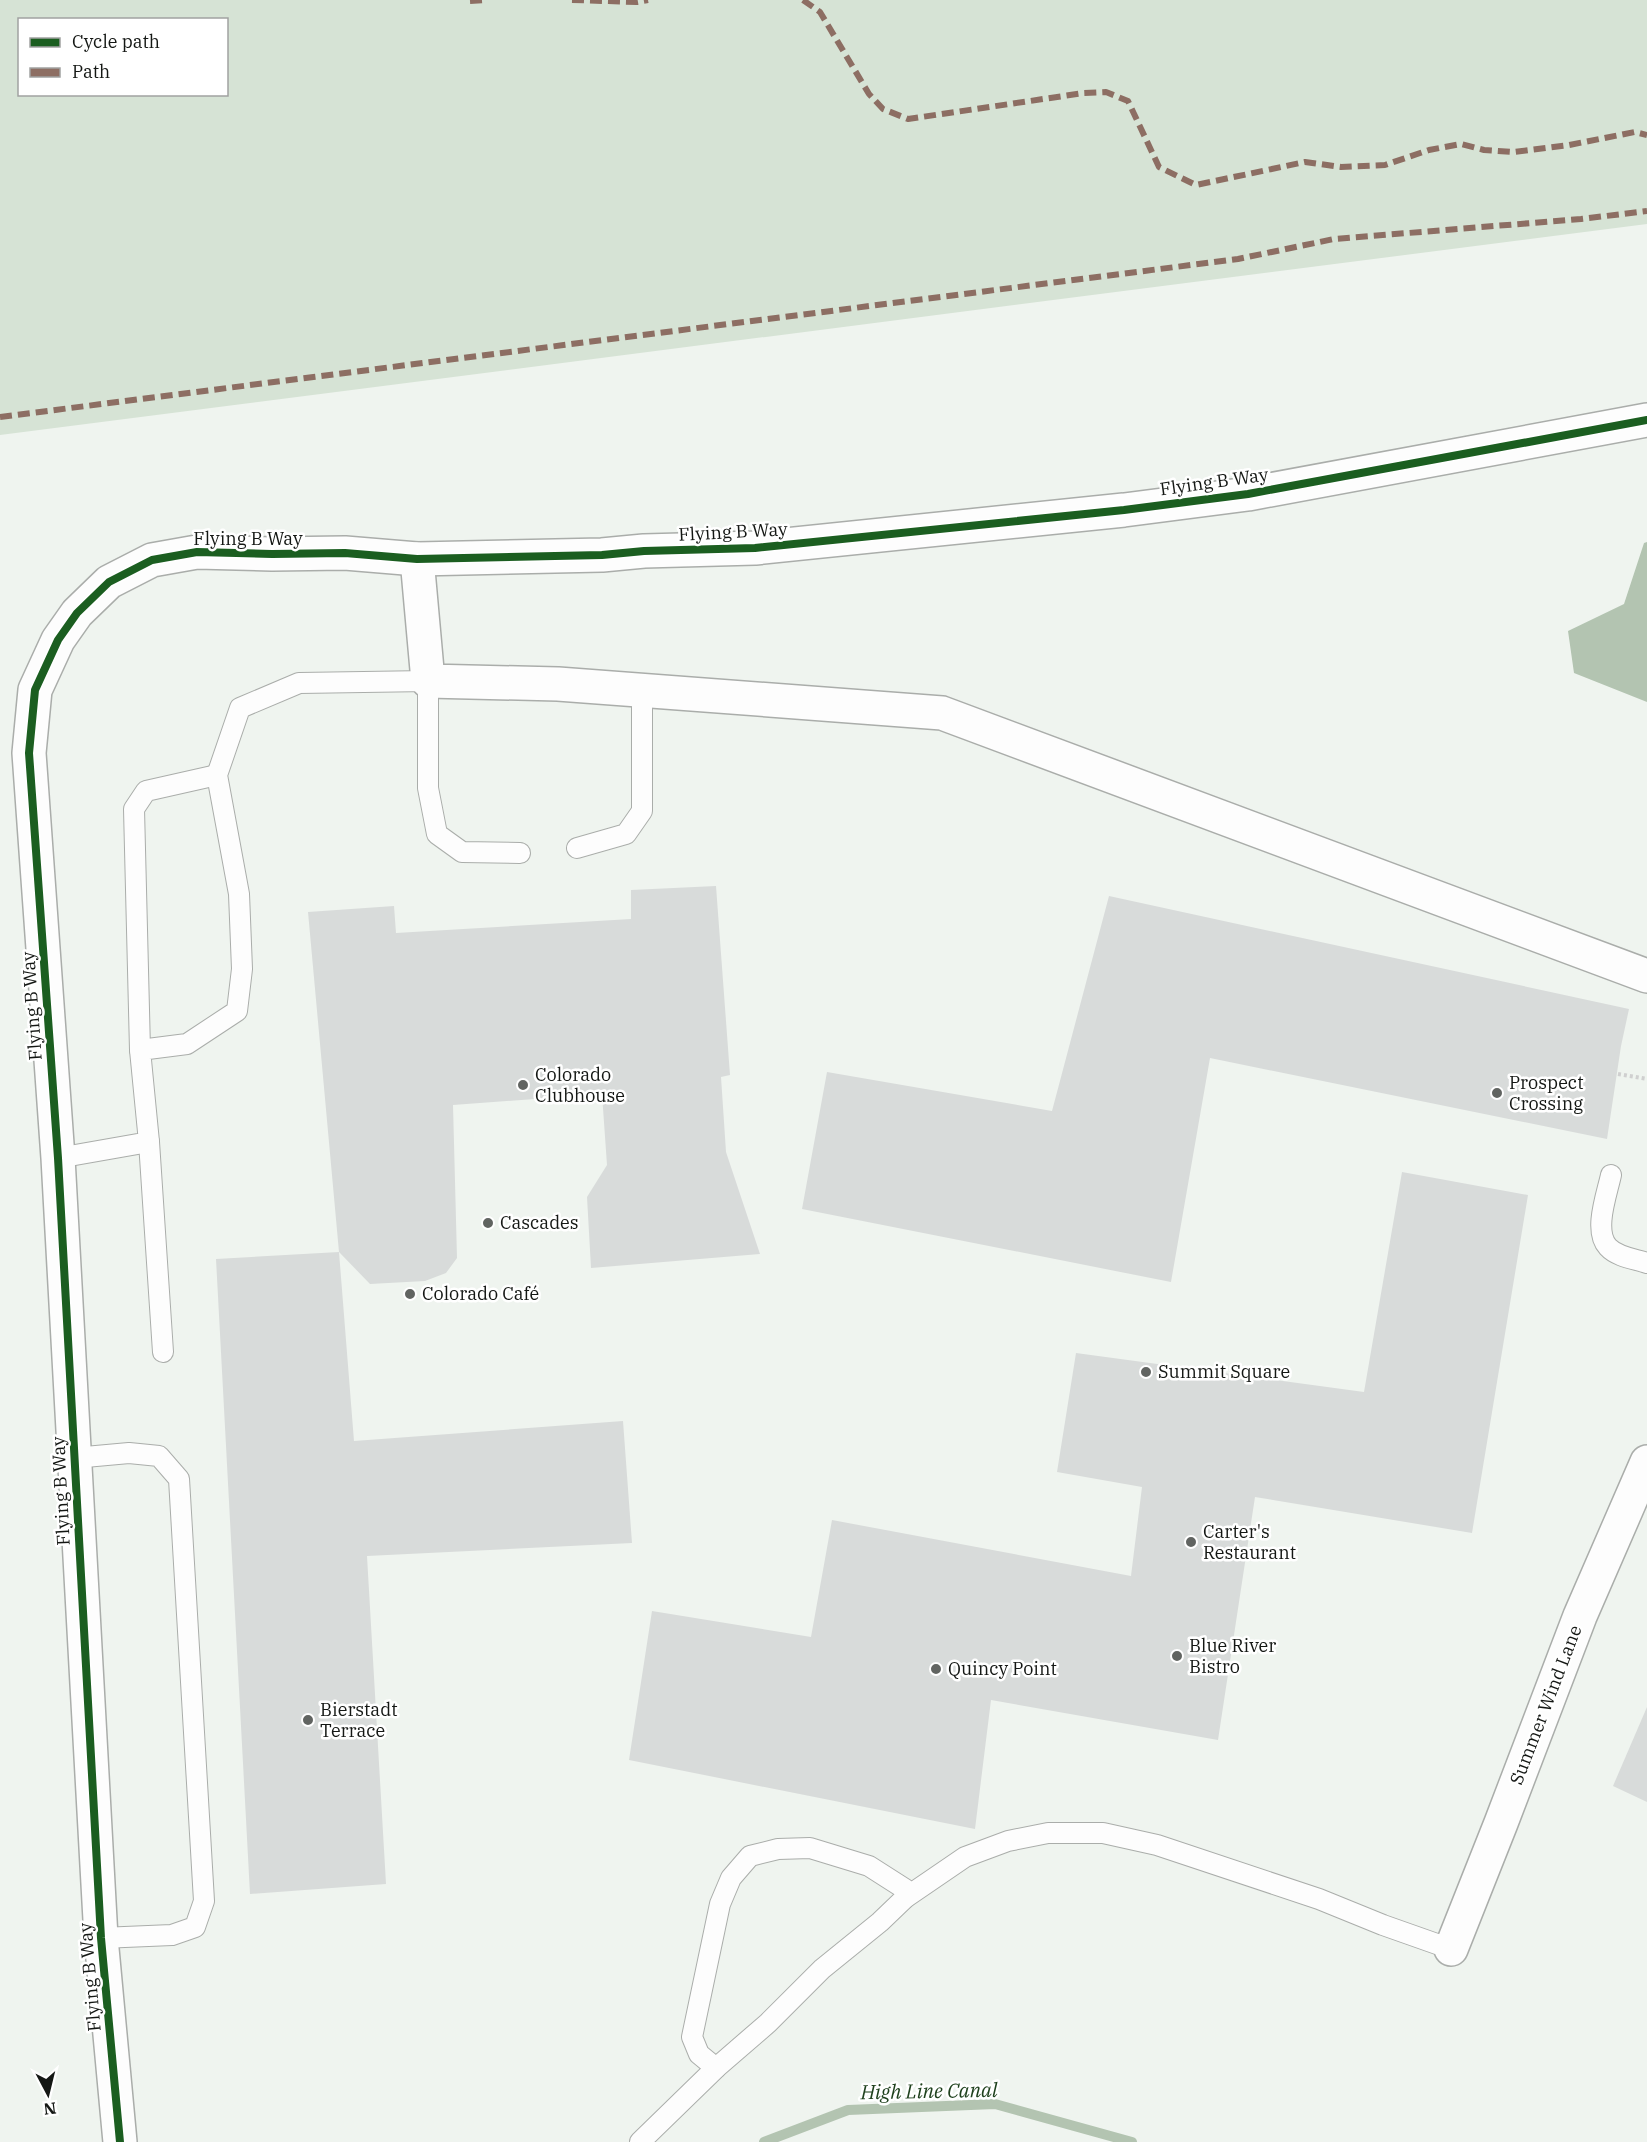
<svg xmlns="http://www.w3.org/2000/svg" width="1647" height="2142" viewBox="0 0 1647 2142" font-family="'IBM Plex Serif',serif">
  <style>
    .green { fill: #d6e3d5; fill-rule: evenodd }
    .water { fill: #b3c4b1 }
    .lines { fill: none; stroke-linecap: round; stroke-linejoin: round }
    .stream { stroke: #b3c4b1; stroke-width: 10 }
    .building { fill: #d8dbda }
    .service-casing { stroke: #aaadaa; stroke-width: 22 }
    .minor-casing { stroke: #aaadaa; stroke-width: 36 }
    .path { stroke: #d0d0d0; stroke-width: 4; stroke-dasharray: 3 3; stroke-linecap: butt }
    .service { stroke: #fdfdfd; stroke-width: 20 }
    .minor { stroke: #fdfdfd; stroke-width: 33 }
    .quiet { stroke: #8d6e63; stroke-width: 6; stroke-dasharray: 12 6; stroke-linecap: butt }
    .cycleway-casing { stroke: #fff; stroke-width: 11 }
    .cycleway { stroke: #1b5e20; stroke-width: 8 }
    .poi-dot { fill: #616461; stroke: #fff; stroke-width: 2 }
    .labels { text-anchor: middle; stroke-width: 5; stroke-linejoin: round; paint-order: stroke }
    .street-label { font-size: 18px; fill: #141714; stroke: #fff }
    .poi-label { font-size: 18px; fill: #141714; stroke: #fff; text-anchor: start }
    .water-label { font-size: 20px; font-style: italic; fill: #1f411d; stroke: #fff }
  </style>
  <rect width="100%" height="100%" fill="#eff4ef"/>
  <path class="green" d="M0,0H1647V224L0,435ZM20,20H226V94H20Z"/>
  <polygon class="water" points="1647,542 1647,702 1574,673 1568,631 1624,604 1644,543"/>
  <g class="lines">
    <polyline class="stream" points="764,2142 848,2110 995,2104 1132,2142"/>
  </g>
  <g class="building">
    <polygon points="716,886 730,1075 721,1077 726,1152 760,1254 591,1268 587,1197 607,1165 602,1094 453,1105 457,1258 446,1273 425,1281 370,1284 339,1252 308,912 394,906 396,933 631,919 631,890"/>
    <polygon points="1109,896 1629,1009 1621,1046 1607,1139 1210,1058 1171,1282 802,1209 827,1072 1052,1111"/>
    <polygon points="1402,1172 1528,1195 1472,1533 1255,1497 1218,1740 991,1700 975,1829 629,1760 652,1611 811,1637 832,1520 1131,1576 1142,1487 1057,1472 1076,1353 1364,1392"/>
    <polygon points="339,1252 354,1441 623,1421 632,1543 367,1556 386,1884 250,1894 216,1259"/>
    <polygon points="1647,1707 1647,1802 1613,1786"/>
  </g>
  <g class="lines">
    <g class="service-casing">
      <g id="service">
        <polyline points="577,848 626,834 642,811 642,690"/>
        <polyline points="140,1050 134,809 146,791 217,775"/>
        <polyline points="149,1142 163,1352"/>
        <polyline points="58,1158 149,1142 140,1050 187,1044 237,1011 242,969 239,894 217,775 240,708 299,683 428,681 428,788 437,834 462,852 520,853"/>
        <path d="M1611,1175C1607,1194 1593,1231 1608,1247C1617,1257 1635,1259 1647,1263"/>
        <polyline points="74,1458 129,1453 159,1456 179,1479 204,1901 195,1927 172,1935 101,1938"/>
        <polyline points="716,2068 699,2054 692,2037 720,1904 731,1878 750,1856 778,1849 810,1848 869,1866 905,1889 905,1898"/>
        <polyline points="640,2142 716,2068 768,2023 822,1969 880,1922 905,1898 965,1857 1008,1841 1048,1833 1103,1833 1157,1845 1319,1899 1383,1925 1451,1949"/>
      </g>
    </g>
    <g class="minor-casing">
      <g id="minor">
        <polyline points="417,559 428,681 558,684 942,713 1647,976"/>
        <polyline points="1451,1949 1501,1823 1580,1616 1647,1462"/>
        <polyline points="120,2142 101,1938 58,1158 29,753 35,690 58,640 77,613 109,582 152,560 197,552 272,554 345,553 417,559 602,555 644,551 755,548 1124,510 1248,494 1647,420"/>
      </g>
    </g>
    <polyline class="path" points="1618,1074 1647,1079"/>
    <use href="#service" class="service"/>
    <use href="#minor" class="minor"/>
    <g class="quiet">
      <polyline points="572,0 637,2 648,0"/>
      <polyline points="803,0 820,12 869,94 883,109 908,119 1084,93 1106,92 1128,101 1159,167 1196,185 1305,162 1341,167 1385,165 1429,150 1461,144 1484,150 1514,152 1569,145 1635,132 1647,135"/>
      <polyline points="470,1 485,0"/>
      <polyline points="0,417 1238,259 1334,239 1581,219 1647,211"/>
    </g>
    <g class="cycleway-casing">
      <polyline id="cycleway" points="120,2142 101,1938 58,1158 29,753 35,690 58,640 77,613 109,582 152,560 197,552 272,554 345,553 417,559 602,555 644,551 755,548 1124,510 1248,494 1647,420"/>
    </g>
    <use href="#cycleway" class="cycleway"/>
  </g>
  <g class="poi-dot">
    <circle cx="523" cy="1085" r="6"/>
    <circle cx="1497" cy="1093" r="6"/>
    <circle cx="488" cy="1223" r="6"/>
    <circle cx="410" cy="1294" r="6"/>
    <circle cx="1146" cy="1372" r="6"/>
    <circle cx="1191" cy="1542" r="6"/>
    <circle cx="1177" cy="1656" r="6"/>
    <circle cx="936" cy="1669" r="6"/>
    <circle cx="308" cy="1720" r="6"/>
  </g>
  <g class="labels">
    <g class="street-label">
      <text transform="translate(1214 482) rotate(-8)" y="6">Flying B Way</text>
      <text transform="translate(733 532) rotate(-3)" y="6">Flying B Way</text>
      <text x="248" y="545">Flying B Way</text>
      <text transform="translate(32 1006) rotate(-94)" y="6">Flying B Way</text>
      <text transform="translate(61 1491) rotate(-93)" y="6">Flying B Way</text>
      <text transform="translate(1546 1705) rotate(-69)" y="6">Summer Wind Lane</text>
      <text transform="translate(90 1977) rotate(-95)" y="6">Flying B Way</text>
    </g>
    <g class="poi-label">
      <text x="535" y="1081">Colorado<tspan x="535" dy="21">Clubhouse</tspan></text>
      <text x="1509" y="1089">Prospect<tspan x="1509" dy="21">Crossing</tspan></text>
      <text x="500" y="1229">Cascades</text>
      <text x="422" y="1300">Colorado Café</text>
      <text x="1158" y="1378">Summit Square</text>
      <text x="1203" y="1538">Carter's<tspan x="1203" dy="21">Restaurant</tspan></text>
      <text x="1189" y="1652">Blue River<tspan x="1189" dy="21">Bistro</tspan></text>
      <text x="948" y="1675">Quincy Point</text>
      <text x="320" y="1716">Bierstadt<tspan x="320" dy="21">Terrace</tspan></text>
    </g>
    <g class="water-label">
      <text transform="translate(929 2091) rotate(-1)" y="7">High Line Canal</text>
    </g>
  </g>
  <rect x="18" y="18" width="210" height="78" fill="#ffffff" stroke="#a1a2a1" stroke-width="1.5"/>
  <rect x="30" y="38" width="30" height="9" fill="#1b5e20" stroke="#a1a2a1" stroke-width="1.5"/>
  <text x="72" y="48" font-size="18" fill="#141714">Cycle path</text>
  <rect x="30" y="68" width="30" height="9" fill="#8d6e63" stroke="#a1a2a1" stroke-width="1.5"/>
  <text x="72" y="78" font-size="18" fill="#141714">Path</text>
  <g transform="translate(48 2094) rotate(173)" stroke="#ffffff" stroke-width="4.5" paint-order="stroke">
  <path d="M0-4.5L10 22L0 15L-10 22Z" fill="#141714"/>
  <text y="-9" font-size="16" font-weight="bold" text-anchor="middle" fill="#141714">N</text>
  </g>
</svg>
